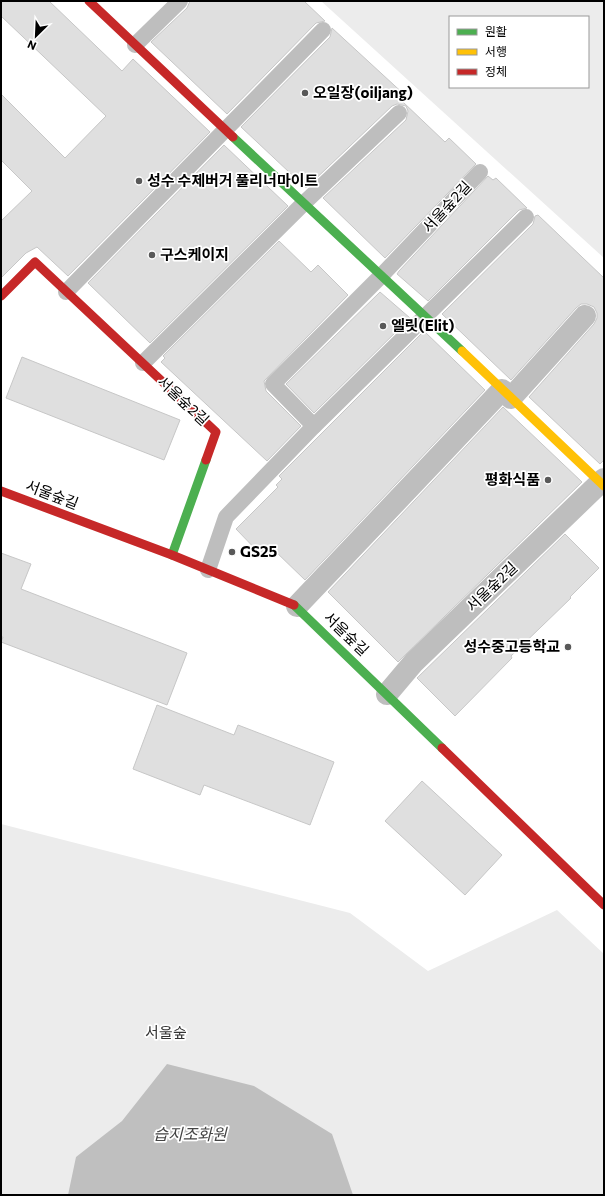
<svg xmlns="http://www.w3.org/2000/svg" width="605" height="1196" viewBox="0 0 605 1196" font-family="Commissioner,'Noto Sans KR',sans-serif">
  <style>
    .green { fill: #ececec; fill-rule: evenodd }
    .water { fill: #bfbfbf }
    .building { fill: #dfdfdf; stroke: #c7c7c7 }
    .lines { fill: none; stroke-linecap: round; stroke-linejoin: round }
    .lane { stroke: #bebebe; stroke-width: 16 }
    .street { stroke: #bebebe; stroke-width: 22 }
    .fast { stroke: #4caf50; stroke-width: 9 }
    .slow { stroke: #ffc107; stroke-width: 9 }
    .jam { stroke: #c62828; stroke-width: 9 }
    .poi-dot { fill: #595959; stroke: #fff; stroke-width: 1.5 }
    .labels { text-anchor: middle; stroke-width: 3.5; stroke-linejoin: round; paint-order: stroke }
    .poi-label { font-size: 15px; font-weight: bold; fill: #000; stroke: #fff; text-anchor: start }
    .street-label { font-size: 15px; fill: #000; stroke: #fff }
    .park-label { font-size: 15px; fill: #333; stroke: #fff }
    .water-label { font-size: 16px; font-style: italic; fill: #444; stroke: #fff }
  </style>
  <rect width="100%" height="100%" fill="#fff"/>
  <g class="green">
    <path d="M321,1H604V258ZM450,17H588V87H450Z"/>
    <polygon points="1,824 350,913 428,971 557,910 604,954 604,1195 1,1195"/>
  </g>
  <polygon class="water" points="167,1064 254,1086 332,1134 353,1195 68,1195 76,1157 122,1121"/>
  <g class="building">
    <polygon points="1,1 49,1 122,71 133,59 210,132 68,276 37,247 26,253 1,278 1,221 32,191 1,160 1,94 65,158 106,116 1,16"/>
    <polygon points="190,1 304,1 325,21 316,23 227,114 151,42 187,8"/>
    <polygon points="332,28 407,97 403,102 445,142 449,138 476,164 385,258 323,198 406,120 408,111 406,106 397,104 392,106 306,188 241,127 330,37"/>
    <polygon points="224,145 288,206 150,343 88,283"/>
    <polygon points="488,176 493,180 496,178 527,208 519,210 428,301 397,274 399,271"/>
    <polygon points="538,215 604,278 604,460 600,464 529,397 594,324 597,318 597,313 594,307 587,304 581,304 576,308 511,380 442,314 533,224 535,216"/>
    <polygon points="279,241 311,272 318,265 348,295 264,381 266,391 301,426 267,461 161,362 165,358 163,356"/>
    <polygon points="380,292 410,318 314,413 286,384"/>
    <polygon points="424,331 485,390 305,580 274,550 265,559 236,529 278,487 276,485 282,479 279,476"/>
    <polygon points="22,357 180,420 164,460 6,398"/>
    <polygon points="503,407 582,482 398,662 328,592"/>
    <polygon points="565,534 599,568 570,597 571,598 511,656 512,658 455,716 417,678"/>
    <polygon points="1,553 31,564 21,589 187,653 167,705 1,642 3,637 1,637"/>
    <polygon points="157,705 234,735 238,725 334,762 310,825 204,785 200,795 133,769"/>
    <polygon points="422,781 502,855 465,895 385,821"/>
  </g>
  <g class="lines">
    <g class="lane">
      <polyline points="135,45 180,1"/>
      <polyline points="66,292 323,30"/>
      <polyline points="143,363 304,203 399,113"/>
      <polyline points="314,426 273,384 381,276 480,172"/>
      <polyline points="208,570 226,517 314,426 526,217"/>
    </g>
    <g class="street">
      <polyline points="511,398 585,316"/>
      <polyline points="297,606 502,390"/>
      <polyline points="387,694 414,662 604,479"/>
    </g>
    <g class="fast">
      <polyline points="233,137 462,351"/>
      <polyline points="172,555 206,460"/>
      <polyline points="294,605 442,748"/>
    </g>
    <polyline class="slow" points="462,351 604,486"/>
    <g class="jam">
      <polyline points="89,1 233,137"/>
      <polyline points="1,296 35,262 216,432 206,460"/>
      <polyline points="1,491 172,555 294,605"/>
      <polyline points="442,748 604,905"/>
    </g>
  </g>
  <g class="poi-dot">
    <circle cx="305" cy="93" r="4"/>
    <circle cx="139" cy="181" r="4"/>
    <circle cx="152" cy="255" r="4"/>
    <circle cx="383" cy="326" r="4"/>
    <circle cx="548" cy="480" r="4"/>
    <circle cx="232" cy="552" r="4"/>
    <circle cx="568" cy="647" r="4"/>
  </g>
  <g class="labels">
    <g class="poi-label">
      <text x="313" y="98">오일장(oiljang)</text>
      <text x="147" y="186">성수 수제버거 풀리너마이트</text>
      <text x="160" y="260">구스케이지</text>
      <text x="391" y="331">엘릿(Elit)</text>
      <text x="540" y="485" text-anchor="end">평화식품</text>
      <text x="240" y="557">GS25</text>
      <text x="560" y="652" text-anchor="end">성수중고등학교</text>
    </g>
    <g class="street-label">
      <text transform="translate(447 207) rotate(-47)" y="5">서울숲2길</text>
      <text transform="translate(183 401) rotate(43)" y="5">서울숲2길</text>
      <text transform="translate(52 495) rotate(21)" y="5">서울숲길</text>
      <text transform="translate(492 587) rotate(-44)" y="5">서울숲2길</text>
      <text transform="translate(346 634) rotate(44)" y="5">서울숲길</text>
    </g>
    <g class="park-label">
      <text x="166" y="1038">서울숲</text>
    </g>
    <g class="water-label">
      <text x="190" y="1140">습지조화원</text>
    </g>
  </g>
  <rect width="605" height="1196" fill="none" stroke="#000000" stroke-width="4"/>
  <rect x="449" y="16" width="140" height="72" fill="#ffffff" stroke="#999999"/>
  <rect x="457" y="29" width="20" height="6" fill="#4caf50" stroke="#999999"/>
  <text x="485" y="36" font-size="12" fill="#000000">원활</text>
  <rect x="457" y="49" width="20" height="6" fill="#ffc107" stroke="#999999"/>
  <text x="485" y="56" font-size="12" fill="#000000">서행</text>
  <rect x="457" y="69" width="20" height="6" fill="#c62828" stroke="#999999"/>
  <text x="485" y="76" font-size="12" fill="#000000">정체</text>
  <g transform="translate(36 36) rotate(204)" stroke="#ffffff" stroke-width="3" paint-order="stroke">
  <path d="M0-3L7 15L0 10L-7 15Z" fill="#000000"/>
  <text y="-6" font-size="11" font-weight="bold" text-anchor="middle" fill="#000000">N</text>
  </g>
</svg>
